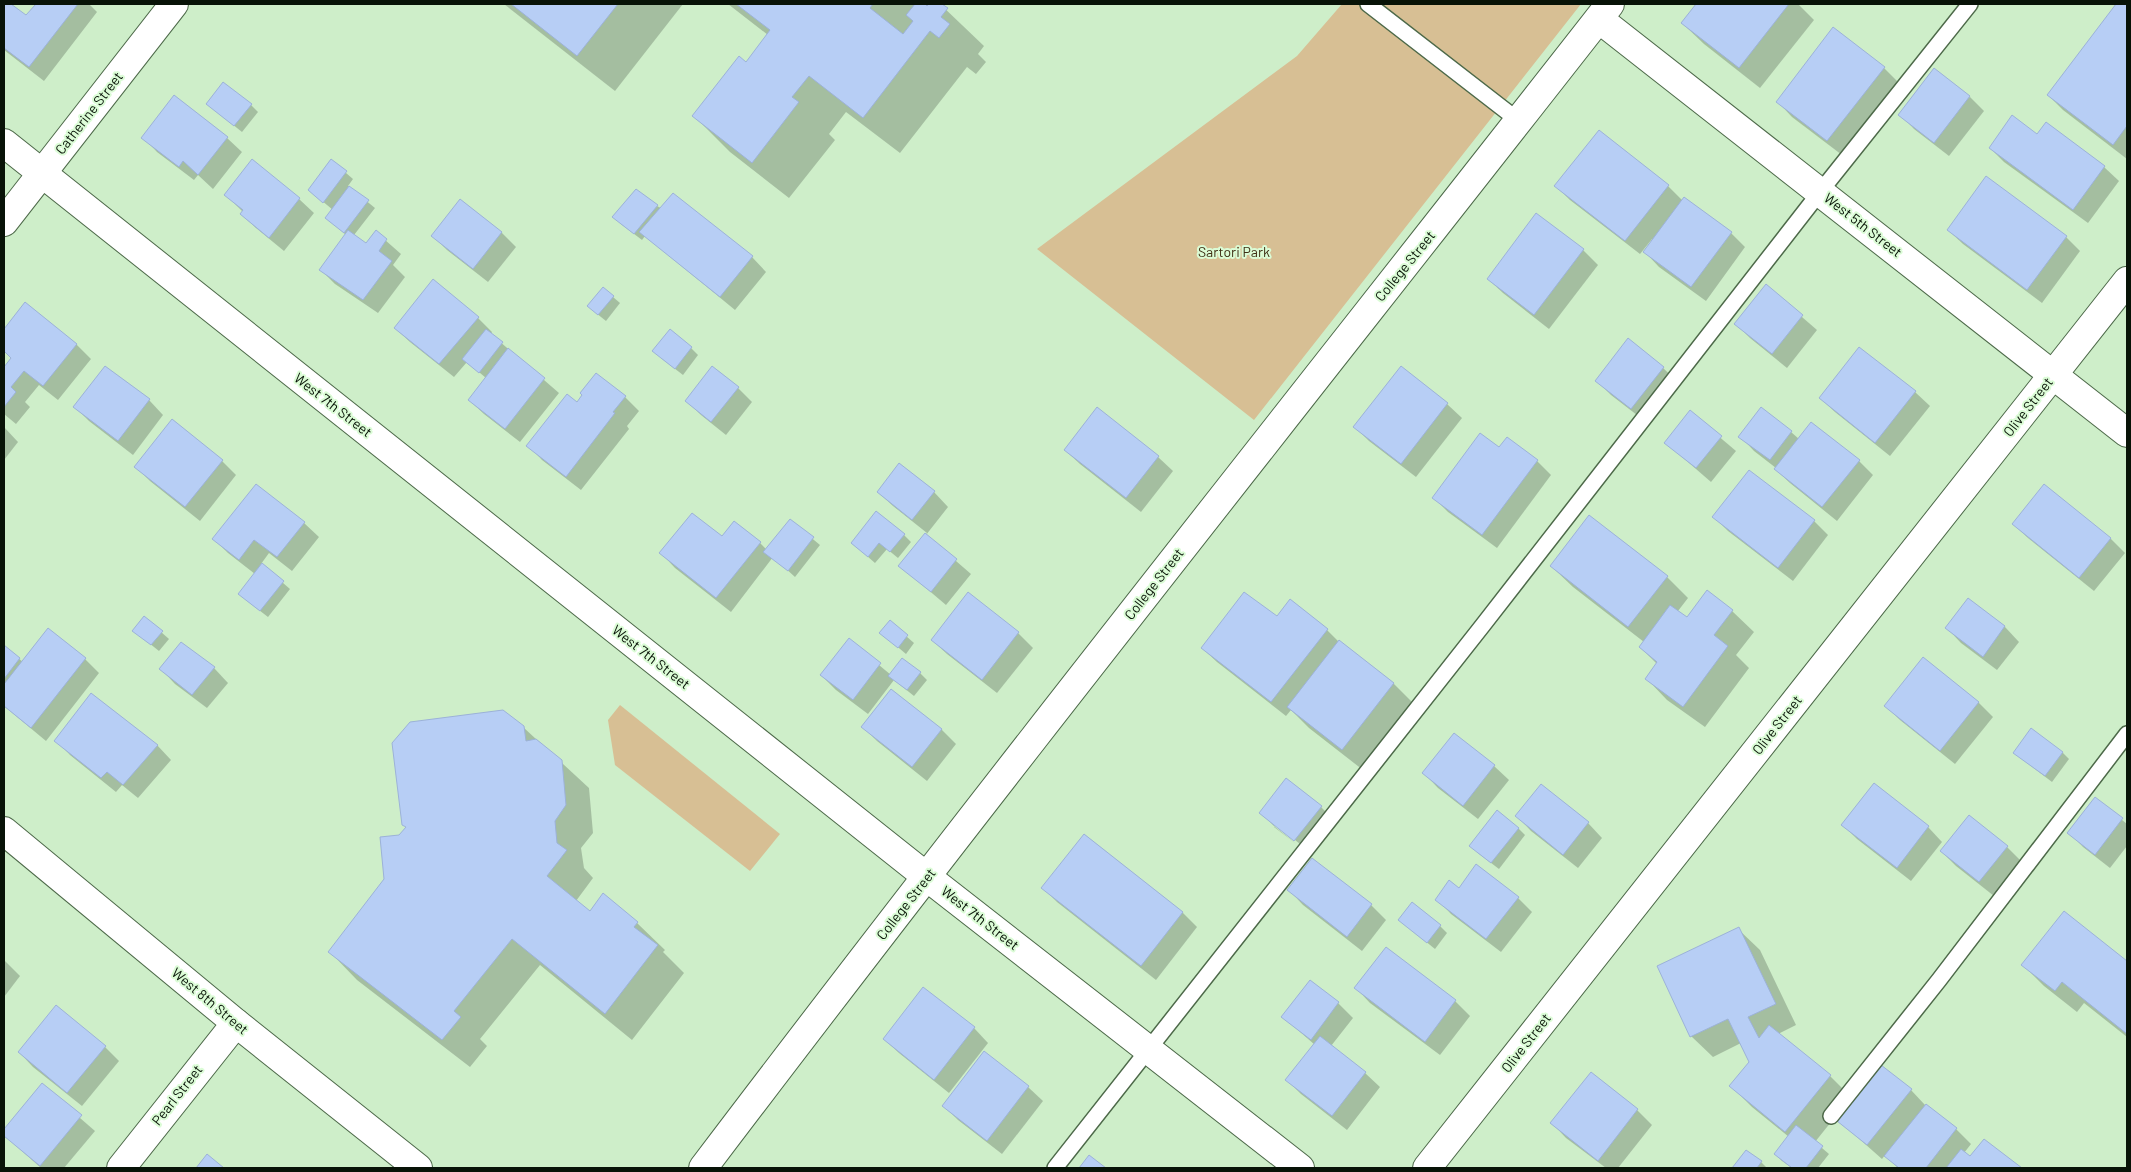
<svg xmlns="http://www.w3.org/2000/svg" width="2131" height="1172" viewBox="0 0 2131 1172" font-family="Barlow,sans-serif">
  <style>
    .green { fill: #d7bf94 }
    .shadow { fill: #0003; fill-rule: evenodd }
    .building { fill: #b7cef5; stroke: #9cb2d8 }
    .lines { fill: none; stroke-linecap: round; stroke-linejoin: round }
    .lane-casing { stroke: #4d6949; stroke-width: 18 }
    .street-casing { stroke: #4d6949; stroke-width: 30 }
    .secondary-casing { stroke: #4d6949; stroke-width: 30 }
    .lane { stroke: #fff; stroke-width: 15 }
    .street { stroke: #fff; stroke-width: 28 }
    .secondary { stroke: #fff; stroke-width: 28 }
    .labels { text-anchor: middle; stroke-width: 4; stroke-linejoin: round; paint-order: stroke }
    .street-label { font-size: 14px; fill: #081307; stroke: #dbfcd6 }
    .park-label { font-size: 14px; fill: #3e2f14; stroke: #dbfcd6 }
  </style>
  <rect width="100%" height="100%" fill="#ceeec9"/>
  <g class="green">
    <polygon points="1342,4 1581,4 1254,420 1037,249 1297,56"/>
    <polygon points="620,705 780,834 750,871 615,765 608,720"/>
  </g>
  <g class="shadow">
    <polygon points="4,4 9,4 27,17 37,4 89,4 97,12 44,81 4,50"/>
    <polygon points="504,4 683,4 615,91"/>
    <polygon points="728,4 940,4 984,46 978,54 986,62 976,74 967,67 900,153 846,112 829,134 835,140 789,198 730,152 694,116 746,63 768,35"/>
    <polygon points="1697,4 1798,4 1814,20 1760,88 1704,44 1682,23"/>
    <polygon points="2117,4 2127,4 2127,159 2063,110 2048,95"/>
    <polygon points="1884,68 1898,82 1842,155 1792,117 1778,102"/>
    <polygon points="1970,97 1984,111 1949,156 1914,129 1900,114"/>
    <polygon points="207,104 251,105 258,112 242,132"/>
    <polygon points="1599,132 1668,186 1683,201 1731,233 1745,247 1706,301 1659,267 1645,252 1654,240 1652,239 1640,254 1570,200 1556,186"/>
    <polygon points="2038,136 2104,167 2119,181 2088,223 2004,162 1990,148"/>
    <polygon points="143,137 227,138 242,152 213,189 198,175 194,180 157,152"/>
    <polygon points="252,161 299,199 314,213 284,251 256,228 241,214 243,212 226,195"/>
    <polygon points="332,161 353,179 348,186 375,208 354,235 366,244 376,232 401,254 393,265 405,277 378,313 335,284 320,269 346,235 327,218 333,210 309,190"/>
    <polygon points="461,201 502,233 516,247 488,282 447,250 433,236"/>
    <polygon points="657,206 752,257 766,272 735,310 645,236 642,240 621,224"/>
    <polygon points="1537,215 1583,250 1598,265 1549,329 1503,293 1488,279"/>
    <polygon points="1948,230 2066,237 2080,251 2042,303 1963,244"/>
    <polygon points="1766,286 1817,330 1787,368 1750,338 1736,324"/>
    <polygon points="613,297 620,303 606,321 596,313"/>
    <polygon points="25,304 76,344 91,359 58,400 39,385 25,402 30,407 16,424 4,414 4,369 12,359 4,350 4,331"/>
    <polygon points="478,318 492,332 491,334 559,393 520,442 484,414 469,400 486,378 467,362 454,377 410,342 395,328"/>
    <polygon points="691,348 698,355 683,375 661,358"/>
    <polygon points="1859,348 1915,392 1930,406 1890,456 1835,412 1820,398"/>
    <polygon points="1663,368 1678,382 1646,422 1611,395 1597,381"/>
    <polygon points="738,388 752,402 726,435 701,415 687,401"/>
    <polygon points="625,397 639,411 627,426 629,429 581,490 542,460 528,445 578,404"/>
    <polygon points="149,400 163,415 133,455 89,421 75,407"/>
    <polygon points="1447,404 1462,418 1416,477 1369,441 1355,427"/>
    <polygon points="1690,412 1736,451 1711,482 1666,443"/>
    <polygon points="4,427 18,442 4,460"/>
    <polygon points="1791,432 1799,439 1859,461 1873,475 1837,521 1790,483 1775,469 1776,468 1754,451 1740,436"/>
    <polygon points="1499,449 1537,461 1551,475 1497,548 1448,512 1434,498"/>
    <polygon points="1065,450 1158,457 1173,471 1141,512 1080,464"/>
    <polygon points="222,461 236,475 200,521 150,481 136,467"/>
    <polygon points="878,492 934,492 948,507 926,535 971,574 946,605 900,566 927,533 893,506"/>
    <polygon points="1714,517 1814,521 1828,535 1793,581 1728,531"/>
    <polygon points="790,520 820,545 795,577 773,557 731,612 675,568 661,553 722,538 760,543 767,550"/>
    <polygon points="304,523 319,537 292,571 269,553 261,564 290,589 268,617 246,600 255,574 228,553 214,539"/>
    <polygon points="2013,524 2110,538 2125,553 2094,591 2028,538"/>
    <polygon points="904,535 911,542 898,558 887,549 875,563 852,543"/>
    <polygon points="1551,566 1667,577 1688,598 1678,611 1687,618 1732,611 1754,632 1736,655 1749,668 1705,727 1667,700 1646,678 1657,664 1640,647 1644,642 1573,587"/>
    <polygon points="969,594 1018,633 1033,648 997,693 947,654 932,640"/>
    <polygon points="1968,600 2005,627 2019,642 1997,670 1961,643 1947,628"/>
    <polygon points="144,617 169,639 159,651 134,631"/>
    <polygon points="1277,618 1327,630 1339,642 1394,684 1415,705 1363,770 1309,728 1291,710 1286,716 1217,662 1202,648"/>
    <polygon points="890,622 914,643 906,654 881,633"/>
    <polygon points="849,640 891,675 920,673 927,680 914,696 894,680 868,714 836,690 821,675"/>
    <polygon points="181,643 214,668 228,683 207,708 175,684 161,669"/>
    <polygon points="4,647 23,662 85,659 99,673 46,741 4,706"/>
    <polygon points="891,690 942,730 956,744 927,781 877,741 863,727"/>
    <polygon points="1978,702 1993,717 1955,764 1900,720 1886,706"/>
    <polygon points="523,727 589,788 593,833 581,848 584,868 593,878 576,901 590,913 637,923 665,950 663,952 684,973 632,1040 540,965 480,1039 487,1046 470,1067 357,980 330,952 385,880 400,836"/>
    <polygon points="1454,735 1494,766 1509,780 1478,819 1438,788 1424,773"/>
    <polygon points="56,740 157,745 171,760 138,798 122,785 116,792 70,755"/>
    <polygon points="2062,752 2069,759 2052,782 2014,753"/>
    <polygon points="1874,785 1928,827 1942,842 1911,881 1857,839 1843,825"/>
    <polygon points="1541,786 1588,823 1602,838 1578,868 1531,831 1517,816"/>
    <polygon points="2095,798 2127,824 2127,846 2110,868 2083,847 2069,832"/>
    <path d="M1321,807L1335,821L1309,854L1275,827L1261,813ZM1274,823L1300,844L1299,846L1274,827Z"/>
    <polygon points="1969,817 2007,847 2022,862 1994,896 1956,866 1941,851"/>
    <polygon points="1518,828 1525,835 1499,869 1478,853"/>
    <polygon points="1085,835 1183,913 1197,927 1156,980 1057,902 1043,888"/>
    <polygon points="1312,859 1371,905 1386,920 1362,951 1303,905 1289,890"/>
    <polygon points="1459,890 1518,898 1532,912 1501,952 1451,914 1437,899"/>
    <polygon points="2064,913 2127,962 2127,1037 2084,1003 2077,1012 2044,986 2023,965"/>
    <polygon points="1399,920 1440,926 1447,933 1435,949"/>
    <polygon points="1738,929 1760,950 1796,1025 1778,1034 1830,1076 1851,1097 1815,1142 1829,1154 1818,1168 1792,1168 1782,1161 1775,1154 1789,1137 1752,1107 1731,1086 1751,1062 1741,1043 1713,1057 1691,1036"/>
    <polygon points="1386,949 1455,1001 1470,1016 1440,1055 1370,1003 1356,988"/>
    <polygon points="4,960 20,976 4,997"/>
    <polygon points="1310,982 1338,1003 1353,1018 1331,1046 1365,1073 1380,1087 1347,1130 1301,1094 1287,1080 1315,1045 1283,1017"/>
    <polygon points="974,1028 988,1043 949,1093 899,1053 884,1039"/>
    <polygon points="105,1047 119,1061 82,1106 33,1067 19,1052"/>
    <polygon points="985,1053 1028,1087 1043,1101 1002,1154 958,1120 944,1106"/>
    <polygon points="1591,1074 1637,1110 1652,1125 1618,1168 1606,1168 1566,1138 1552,1123"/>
    <polygon points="42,1085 95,1131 64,1168 41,1168 4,1135 4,1131"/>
    <polygon points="1911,1090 1925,1105 1956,1129 1971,1144 1964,1153 1970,1158 1984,1141 2020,1168 1898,1168 1885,1155 1882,1159 1839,1121"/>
    <polygon points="1747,1151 1761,1162 1767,1168 1734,1168"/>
  </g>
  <g class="building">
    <polygon points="4,4 11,4 26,15 36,4 78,4 29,67 4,48"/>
    <polygon points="511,4 618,4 577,56"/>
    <polygon points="736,4 873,4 870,8 903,34 913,21 906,15 915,4 925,4 927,6 929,4 942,4 948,8 941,17 950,24 939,38 930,31 863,118 809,76 792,97 799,102 752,163 692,116 739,56 746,62 770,30"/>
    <polygon points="1696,4 1789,4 1739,68 1681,23"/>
    <polygon points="2116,4 2127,4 2127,126 2113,145 2047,95"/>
    <polygon points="1833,27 1885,67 1827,141 1776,102"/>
    <polygon points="1934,68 1970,96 1934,143 1898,115"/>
    <polygon points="223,82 252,104 234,126 206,104"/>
    <polygon points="174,95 228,137 198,175 183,161 179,167 141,138"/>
    <polygon points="2012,115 2037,134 2046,122 2105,166 2073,210 1989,148"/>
    <polygon points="1599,130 1669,185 1625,241 1554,186"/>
    <polygon points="252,159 300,198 269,238 240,214 243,210 224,195"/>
    <polygon points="331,159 347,171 323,203 308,190"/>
    <polygon points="1986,176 2067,236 2027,290 1947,230"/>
    <polygon points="349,186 369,200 344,233 325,218"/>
    <polygon points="636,189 658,205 634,234 612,217"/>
    <polygon points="673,193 753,256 720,297 639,232"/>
    <polygon points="1684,197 1732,232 1691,287 1643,252"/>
    <polygon points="460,199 502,232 473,269 431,236"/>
    <polygon points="1536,213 1584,249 1534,315 1487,279"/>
    <polygon points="348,230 366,243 376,230 387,239 379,251 392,261 363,300 319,270"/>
    <polygon points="433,279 479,317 439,364 394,328"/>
    <polygon points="1766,284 1803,315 1772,354 1734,324"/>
    <polygon points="603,287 614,296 598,315 587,306"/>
    <polygon points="25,302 77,344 43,386 24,371 11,387 16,392 4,407 4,367 11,358 4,351 4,329"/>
    <polygon points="486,329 503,342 479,373 462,359"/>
    <polygon points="670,329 692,347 675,369 652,351"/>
    <polygon points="1628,338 1664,367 1631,409 1595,381"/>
    <polygon points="1859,347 1916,391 1875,443 1819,398"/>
    <polygon points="508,348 545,378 505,429 468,400"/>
    <polygon points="105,366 150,399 118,441 73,407"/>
    <polygon points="712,366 739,387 711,422 685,401"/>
    <polygon points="1401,366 1448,403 1401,464 1353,427"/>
    <polygon points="596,373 626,396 613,412 615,413 566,477 526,446 567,394 577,402 582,395 580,393"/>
    <polygon points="1097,407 1159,456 1126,498 1064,450"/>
    <polygon points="1761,407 1792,431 1770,460 1738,437"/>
    <polygon points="1690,410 1722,436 1696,468 1664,443"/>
    <polygon points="172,419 223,460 185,507 134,467"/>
    <polygon points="1811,422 1860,460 1822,507 1774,469"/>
    <polygon points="1480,433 1499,447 1507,437 1538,460 1482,535 1432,498"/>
    <polygon points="899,463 935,491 912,520 877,492"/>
    <polygon points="1749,470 1815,520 1778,568 1712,517"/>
    <polygon points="256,484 305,522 277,557 254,540 239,560 212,539"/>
    <polygon points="2044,484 2111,538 2079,578 2012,524"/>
    <polygon points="876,511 905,534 890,552 879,543 868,557 851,543"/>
    <polygon points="692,513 722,536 734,521 761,542 716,598 659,553"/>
    <polygon points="1589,515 1668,576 1628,627 1550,566"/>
    <polygon points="790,519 814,537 788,571 763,552"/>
    <polygon points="925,533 957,559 931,592 898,566"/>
    <polygon points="262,563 284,581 260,611 238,594"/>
    <polygon points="1707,590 1733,610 1714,635 1728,646 1683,707 1645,679 1657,662 1639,647 1670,605 1687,617"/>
    <polygon points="968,592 1019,632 982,680 931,640"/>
    <polygon points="1244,592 1277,616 1290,599 1328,629 1271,702 1201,648"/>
    <polygon points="1968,598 2005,626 1983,657 1945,628"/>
    <polygon points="144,616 163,631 151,645 132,631"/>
    <polygon points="890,620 908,635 898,648 879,633"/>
    <polygon points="48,628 86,658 31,728 4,706 4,684"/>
    <polygon points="849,638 881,663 853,700 820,675"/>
    <polygon points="1339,640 1394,683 1342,750 1287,707"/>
    <polygon points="181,642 215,667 192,695 159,669"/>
    <polygon points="4,645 20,658 4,679"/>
    <polygon points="1923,657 1979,702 1940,751 1884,706"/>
    <polygon points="902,658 921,672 907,690 888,676"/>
    <polygon points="891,689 942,729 912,767 861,727"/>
    <polygon points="91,693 158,745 123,785 107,772 101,778 54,741"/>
    <polygon points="503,710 524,726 526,741 536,739 562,760 566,805 555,821 557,843 567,850 547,876 590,911 603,893 638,922 634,927 658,945 605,1014 512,939 454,1011 461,1017 442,1040 328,952 384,879 380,837 399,835 406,827 402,825 392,743 410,722"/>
    <polygon points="2031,728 2063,752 2045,776 2013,753"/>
    <polygon points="1454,733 1495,765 1463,806 1422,773"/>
    <polygon points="1286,778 1322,806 1294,841 1259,813"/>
    <polygon points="1874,783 1929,826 1897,868 1841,825"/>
    <polygon points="1541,784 1589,822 1563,855 1515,816"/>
    <polygon points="2095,797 2123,818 2095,855 2067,833"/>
    <polygon points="1497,810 1519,828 1491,863 1469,846"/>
    <polygon points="1969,815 2008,846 1979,882 1940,851"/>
    <polygon points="1084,834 1183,912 1141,966 1041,888"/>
    <polygon points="1312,858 1372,904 1347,937 1287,890"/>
    <polygon points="1476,864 1519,897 1486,939 1435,900 1449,880 1459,888"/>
    <polygon points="1412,902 1441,925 1427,943 1398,920"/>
    <polygon points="2064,911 2127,961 2127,1034 2062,982 2055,991 2021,965"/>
    <polygon points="1739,927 1776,1004 1748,1017 1759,1038 1769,1025 1831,1075 1785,1132 1729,1086 1749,1062 1728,1019 1690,1037 1657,966"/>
    <polygon points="1386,947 1456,1000 1425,1042 1354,988"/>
    <polygon points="1310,980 1339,1002 1311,1040 1281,1017"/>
    <polygon points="923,987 975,1027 934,1080 883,1039"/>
    <polygon points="56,1005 106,1046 67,1093 18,1052"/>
    <polygon points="1320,1036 1366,1072 1332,1116 1285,1080"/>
    <polygon points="984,1051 1029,1086 987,1141 942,1106"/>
    <polygon points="1881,1065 1912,1089 1867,1145 1837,1121"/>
    <polygon points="1591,1072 1638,1109 1598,1161 1550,1123"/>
    <polygon points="42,1083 82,1115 40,1166 4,1136 4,1129"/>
    <polygon points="1926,1104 1957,1128 1926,1168 1899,1168 1884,1156"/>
    <polygon points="1796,1125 1823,1146 1806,1168 1792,1168 1774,1154"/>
    <polygon points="1984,1139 2022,1168 1946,1168 1961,1149 1970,1156"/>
    <polygon points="1746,1150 1762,1161 1757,1168 1732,1168"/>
    <polygon points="207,1154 224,1168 196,1168"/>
    <polygon points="1089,1155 1106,1168 1079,1168"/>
  </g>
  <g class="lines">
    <g class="lane-casing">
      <g id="lane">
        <polyline points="1368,4 1519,121"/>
        <polyline points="1831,1116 1939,980 2127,734"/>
        <polyline points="1055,1168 1483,625 1820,192 1970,4"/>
      </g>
    </g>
    <g class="street-casing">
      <g id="street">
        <polyline points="1599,19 2127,433"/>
        <polyline points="4,143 927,877 1300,1168"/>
        <polyline points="4,222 174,4"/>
        <polyline points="4,831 236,1023 418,1168"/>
        <polyline points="121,1168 236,1023"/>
        <polyline points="1427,1168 2127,281"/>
      </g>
    </g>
    <g class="secondary-casing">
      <path id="secondary" d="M703,1168C1000,776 1307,391 1610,4"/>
    </g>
    <use href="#lane" class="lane"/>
    <use href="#street" class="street"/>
    <use href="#secondary" class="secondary"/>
  </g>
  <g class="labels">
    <g class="street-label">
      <text transform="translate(89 113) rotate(-52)" y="5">Catherine Street</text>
      <text transform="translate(1863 225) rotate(38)" y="5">West 5th Street</text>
      <text transform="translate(1405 266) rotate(-51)" y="5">College Street</text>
      <text transform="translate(333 405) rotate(38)" y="5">West 7th Street</text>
      <text transform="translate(2028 407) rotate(-52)" y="5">Olive Street</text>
      <text transform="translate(1154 584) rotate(-52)" y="5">College Street</text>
      <text transform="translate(651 657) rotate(38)" y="5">West 7th Street</text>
      <text transform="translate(1777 725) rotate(-52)" y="5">Olive Street</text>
      <text transform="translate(906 904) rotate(-52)" y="5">College Street</text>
      <text transform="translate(980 918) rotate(38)" y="5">West 7th Street</text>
      <text transform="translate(210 1001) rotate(40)" y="5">West 8th Street</text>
      <text transform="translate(1526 1043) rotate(-52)" y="5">Olive Street</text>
      <text transform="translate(177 1095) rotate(-52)" y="5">Pearl Street</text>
    </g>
    <g class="park-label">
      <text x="1234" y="257">Sartori Park</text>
    </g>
  </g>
  <rect width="2131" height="1172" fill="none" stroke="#081307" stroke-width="10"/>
</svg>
